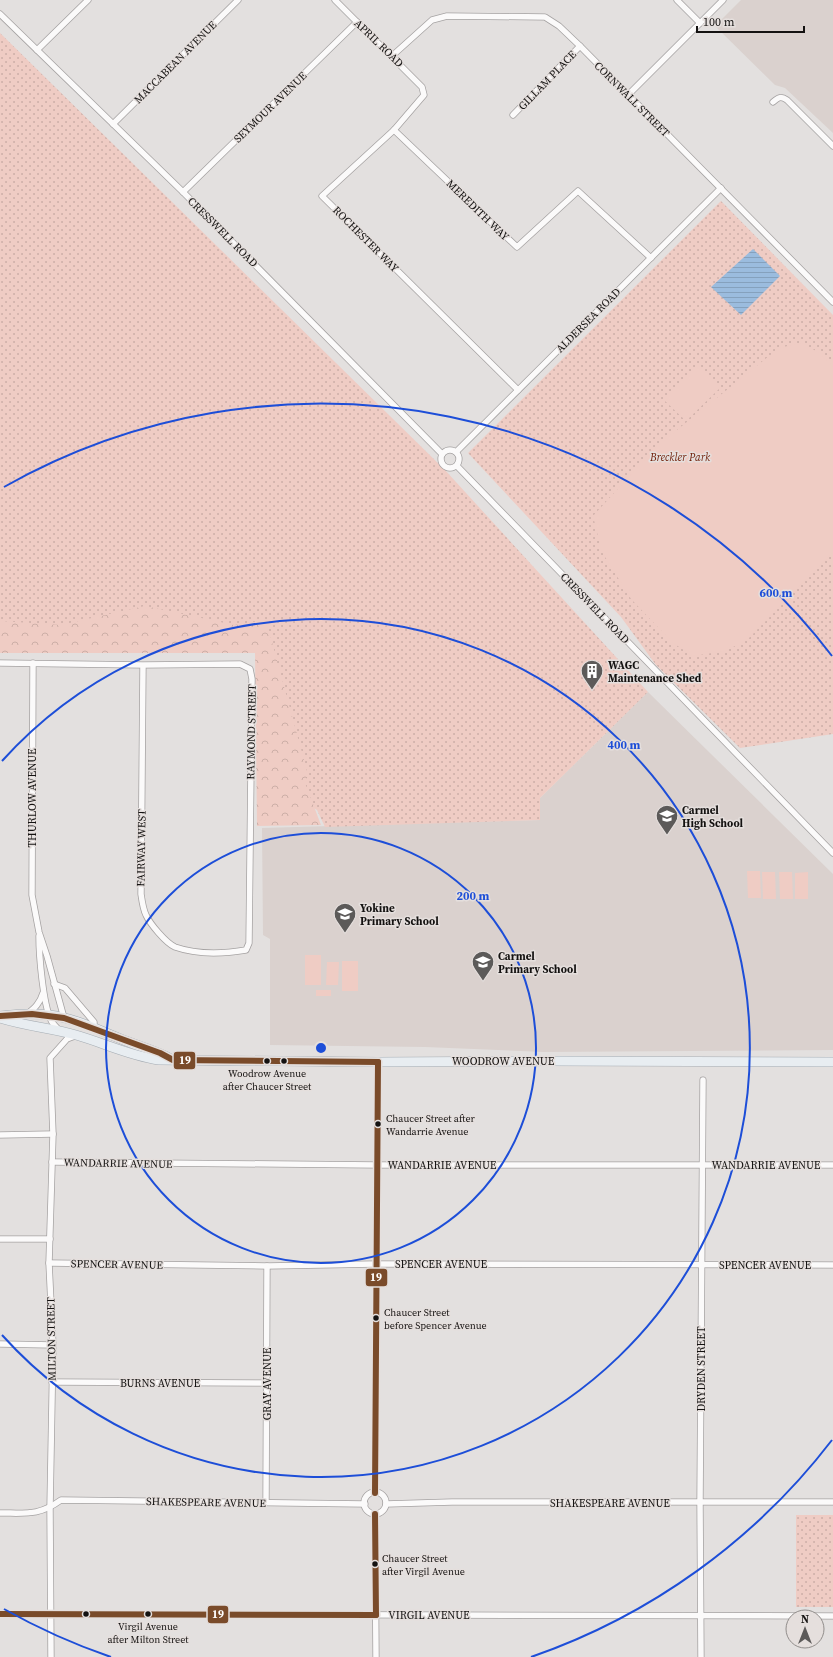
<svg xmlns="http://www.w3.org/2000/svg" width="833" height="1657" viewBox="0 0 833 1657" font-family="'Source Serif 4',serif">
  <style>
    .built { fill: #dad1ce }
    .grass { fill: url(#grass-dots) }
    .forest { fill: url(#forest-crowns) }
    .garden { fill: #efccc4 }
    .water { fill: url(#water-rules) }
    .lines { fill: none; stroke-linecap: round; stroke-linejoin: round }
    .street-casing { stroke: #a5a2a2; stroke-width: 7 }
    .primary-casing { stroke: #a5acb3; stroke-width: 10 }
    .street { stroke: #fbfafa; stroke-width: 5.5 }
    .primary { stroke: #e8edf1; stroke-width: 9 }
    .bus-1-casing { stroke: #e5dfdd; stroke-width: 9 }
    .bus-1 { stroke: #7a4b2a; stroke-width: 6 }
    .ring { fill: none; stroke: #1d4ed8; stroke-width: 2 }
    .bus-dot { fill: #141211; stroke: #e5dfdd; stroke-width: 1.5 }
    .labels { text-anchor: middle; stroke-width: 3; stroke-linejoin: round; paint-order: stroke }
    .bus-label { font-size: 10px; fill: #141211; stroke: #e5dfdd; text-anchor: start }
    .street-label { font-size: 11px; fill: #141211; stroke: #e5dfdd }
    .park-label { font-size: 11px; font-style: italic; fill: #701e08; stroke: #e5dfdd }
    .poi-label { font-size: 11px; font-weight: bold; fill: #141211; stroke: #e5dfdd; text-anchor: start }
    .centre { fill: #1d4ed8; stroke: #e5dfdd; stroke-width: 2 }
    .ring-label { font-size: 12px; text-anchor: middle; font-weight: bold; fill: #1d4ed8; stroke: #e5dfdd; stroke-width: 3; stroke-linejoin: round; paint-order: stroke }
    .line-badge { stroke: #e5dfdd; stroke-width: 1.5 }
    .badge-label { font-size: 11px; text-anchor: middle; font-weight: bold; fill: #fff }
  </style>
  <defs>
    <pattern id="grass-dots" width="8" height="8" patternUnits="userSpaceOnUse"><rect width="8" height="8" fill="#efccc4"/><path d="M2 2h.1M6 6h.1" fill="none" stroke="#ccaea7" stroke-width="1.8" stroke-linecap="round"/></pattern>
    <pattern id="forest-crowns" width="20" height="18" patternUnits="userSpaceOnUse"><rect width="20" height="18" fill="#efccc4"/><path d="M2 6a3 3 0 1 1 6 0M12 15a3 3 0 1 1 6 0" fill="none" stroke="#ccaea7"/></pattern>
    <pattern id="water-rules" width="6" height="5" patternUnits="userSpaceOnUse"><rect width="6" height="5" fill="#9bbcde"/><path d="M0 2.5h6" fill="none" stroke="#85a1bd"/></pattern>
  </defs>
  <rect width="100%" height="100%" fill="#e3e0df"/>
  <g class="built">
    <polygon points="741,0 833,0 833,133 785,88 775,85 715,26"/>
    <polygon points="648,692 833,874 833,1050 543,1052 425,1047 270,1045 270,939 263,935 262,828 540,820 540,798"/>
  </g>
  <g class="grass">
    <polygon points="0,33 445,470 648,692 540,798 540,820 325,827 317,810 300,800 262,646 0,649"/>
    <polygon points="721,201 833,315 833,734 740,748 656,665 621,617 468,453"/>
    <rect x="796" y="1515" width="37" height="92"/>
  </g>
  <polygon class="forest" points="145,606 234,625 266,620 308,775 305,783 321,825 257,826 255,653 0,653 0,621 61,625"/>
  <g class="garden">
    <polygon points="801,343 820,353 833,367 833,552 747,640 725,651 693,656 673,643 631,599 602,552 593,516 657,446 779,348"/>
    <polygon points="699,366 720,388 686,421 665,401"/>
    <polygon points="747,871 760,871 761,898 748,898"/>
    <polygon points="762,872 775,872 776,899 763,899"/>
    <polygon points="779,872 792,872 793,899 780,899"/>
    <polygon points="808,872 808,899 795,899 795,873"/>
    <rect x="305" y="955" width="16" height="30"/>
    <rect x="342" y="961" width="16" height="30"/>
    <polygon points="327,962 339,962 338,985 326,985"/>
    <rect x="316" y="990" width="15" height="6"/>
  </g>
  <polygon class="water" points="753,249 780,276 741,315 711,287"/>
  <g class="lines">
    <g class="street-casing">
      <g id="street">
        <polyline points="335,0 422,87 424,95 394,130 322,196 518,390"/>
        <polyline points="677,0 700,23"/>
        <polyline points="0,14 183,192 442,454"/>
        <polyline points="37,50 88,0"/>
        <polyline points="392,56 432,20 447,16 545,17 559,26 580,46 833,302"/>
        <polyline points="628,95 723,0"/>
        <path d="M773,102C779,97 781,96 787,100L833,146"/>
        <polyline points="513,115 580,46"/>
        <polyline points="113,124 238,0"/>
        <polyline points="394,130 517,247 578,191 651,258"/>
        <polyline points="183,192 357,22"/>
        <circle cx="450" cy="459" r="9"/>
        <polyline points="456,452 721,188"/>
        <polyline points="457,466 833,853"/>
        <path d="M0,663L143,665L240,664L250,669L252,679L249,943L246,950C222,954 198,955 175,947C166,943 150,924 146,915C143,909 142,901 141,894L143,665"/>
        <polyline points="33,663 32,895 39,932 47,956 64,1018"/>
        <path d="M39,936C39,954 43,1007 52,1022C54,1025 57,1028 60,1031"/>
        <polyline points="54,984 65,988 94,1022 94,1028"/>
        <path d="M27,1014C35,1008 40,1003 43,993"/>
        <polyline points="0,1135 53,1134"/>
        <polyline points="52,1162 377,1165 833,1165"/>
        <polyline points="0,1239 50,1239"/>
        <polyline points="49,1263 267,1266 375,1264 833,1265"/>
        <polyline points="0,1344 53,1345"/>
        <polyline points="52,1382 267,1383"/>
        <circle cx="375" cy="1503" r="11"/>
        <polyline points="375,1493 378,1062"/>
        <polyline points="266,1502 267,1266"/>
        <polyline points="386,1504 452,1502 833,1502"/>
        <path d="M0,1513C26,1513 39,1516 61,1500L365,1504"/>
        <polyline points="375,1514 376,1657"/>
        <polyline points="0,1614 833,1616"/>
        <polyline points="51,1657 50,1508 53,1345 49,1263 53,1134 50,1058 67,1039 75,1036"/>
        <polyline points="701,1657 700,1502 703,1080"/>
      </g>
    </g>
    <g class="primary-casing">
      <g id="primary">
        <path d="M0,1016C16,1014 33,1013 49,1015C75,1018 101,1031 126,1041C141,1047 157,1051 171,1059"/>
        <path d="M0,1018C25,1026 51,1028 76,1035C104,1043 130,1056 159,1060L378,1062L548,1061L833,1062"/>
      </g>
    </g>
    <use href="#street" class="street"/>
    <use href="#primary" class="primary"/>
    <g class="bus-1-casing">
      <g id="bus-1">
        <polyline points="0,1016 32,1014 64,1018 160,1053 173,1060 378,1062"/>
        <polyline points="375,1493 378,1062"/>
        <polyline points="375,1514 376,1615"/>
        <polyline points="0,1614 376,1615"/>
      </g>
    </g>
    <use href="#bus-1" class="bus-1"/>
  </g>
  <g class="ring">
    <circle cx="321" cy="1048" r="215"/>
    <path d="M2 761A429 429 0 1 1 2 1335"/>
    <path d="M832 1440A644 644 0 0 1 531 1657M111 1657A644 644 0 0 1 4 1609M4 487A644 644 0 0 1 832 656"/>
  </g>
  <defs>
    <g id="building-pin" transform="scale(1.15)"><path d="M0 17L-7.5 6A9.5 9.5 0 1 1 7.5 6Z" fill="#5c5a59" stroke="#e5dfdd"/><path d="M-4-6H4V6H1V3H-1V6H-4ZM-2.5-4.3h1.7v1.8h-1.7ZM.8-4.3h1.7v1.8H.8ZM-2.5-1h1.7V.8h-1.7ZM.8-1h1.7V.8H.8Z" fill="#fff"/></g>
    <g id="school-pin" transform="scale(1.15)"><path d="M0 17L-7.5 6A9.5 9.5 0 1 1 7.5 6Z" fill="#5c5a59" stroke="#e5dfdd"/><path d="M0-5L7-2L0 1L-7-2ZM-4 1L0 2.5L4 1V4Q0 6-4 4Z" fill="#fff"/></g>
  </defs>
  <g fill-rule="evenodd">
    <use href="#building-pin" x="592" y="671"/>
    <use href="#school-pin" x="667" y="816"/>
    <use href="#school-pin" x="345" y="914"/>
    <use href="#school-pin" x="483" y="962"/>
  </g>
  <g class="bus-dot">
    <circle cx="267" cy="1061" r="3.5"/>
    <circle cx="284" cy="1061" r="3.5"/>
    <circle cx="378" cy="1124" r="3.5"/>
    <circle cx="376" cy="1318" r="3.5"/>
    <circle cx="375" cy="1564" r="3.5"/>
    <circle cx="86" cy="1614" r="3.5"/>
    <circle cx="148" cy="1614" r="3.5"/>
  </g>
  <g class="labels">
    <g class="bus-label">
      <text x="267" y="1077" text-anchor="middle">Woodrow Avenue<tspan x="267" dy="13">after Chaucer Street</tspan></text>
      <text x="386" y="1122">Chaucer Street after<tspan x="386" dy="13">Wandarrie Avenue</tspan></text>
      <text x="384" y="1316">Chaucer Street<tspan x="384" dy="13">before Spencer Avenue</tspan></text>
      <text x="382" y="1562">Chaucer Street<tspan x="382" dy="13">after Virgil Avenue</tspan></text>
      <text x="148" y="1630" text-anchor="middle">Virgil Avenue<tspan x="148" dy="13">after Milton Street</tspan></text>
    </g>
    <g class="street-label">
      <text transform="translate(379 43) rotate(44)" y="4">APRIL ROAD</text>
      <text transform="translate(175 62) rotate(-45)" y="4">MACCABEAN AVENUE</text>
      <text transform="translate(547 80) rotate(-46)" y="4">GILLAM PLACE</text>
      <text transform="translate(632 99) rotate(45)" y="4">CORNWALL STREET</text>
      <text transform="translate(270 107) rotate(-44)" y="4">SEYMOUR AVENUE</text>
      <text transform="translate(478 210) rotate(44)" y="4">MEREDITH WAY</text>
      <text transform="translate(223 232) rotate(45)" y="4">CRESSWELL ROAD</text>
      <text transform="translate(366 239) rotate(45)" y="4">ROCHESTER WAY</text>
      <text transform="translate(588 320) rotate(-45)" y="4">ALDERSEA ROAD</text>
      <text transform="translate(595 608) rotate(46)" y="4">CRESSWELL ROAD</text>
      <text transform="translate(251 732) rotate(-89)" y="4">RAYMOND STREET</text>
      <text transform="translate(32 798) rotate(-90)" y="4">THURLOW AVENUE</text>
      <text transform="translate(141 848) rotate(-89)" y="4">FAIRWAY WEST</text>
      <text x="503" y="1065">WOODROW AVENUE</text>
      <text transform="translate(118 1163) rotate(1)" y="4">WANDARRIE AVENUE</text>
      <text x="442" y="1169">WANDARRIE AVENUE</text>
      <text x="766" y="1169">WANDARRIE AVENUE</text>
      <text transform="translate(117 1264) rotate(1)" y="4">SPENCER AVENUE</text>
      <text x="441" y="1268">SPENCER AVENUE</text>
      <text x="765" y="1269">SPENCER AVENUE</text>
      <text transform="translate(51 1339) rotate(-91)" y="4">MILTON STREET</text>
      <text transform="translate(701 1369) rotate(-90)" y="4">DRYDEN STREET</text>
      <text x="160" y="1387">BURNS AVENUE</text>
      <text transform="translate(267 1384) rotate(-90)" y="4">GRAY AVENUE</text>
      <text transform="translate(206 1502) rotate(1)" y="4">SHAKESPEARE AVENUE</text>
      <text x="610" y="1507">SHAKESPEARE AVENUE</text>
      <text x="429" y="1619">VIRGIL AVENUE</text>
    </g>
    <g class="park-label">
      <text x="680" y="461">Breckler Park</text>
    </g>
    <g class="poi-label">
      <text x="608" y="669">WAGC<tspan x="608" dy="13">Maintenance Shed</tspan></text>
      <text x="682" y="814">Carmel<tspan x="682" dy="13">High School</tspan></text>
      <text x="360" y="912">Yokine<tspan x="360" dy="13">Primary School</tspan></text>
      <text x="498" y="960">Carmel<tspan x="498" dy="13">Primary School</tspan></text>
    </g>
  </g>
  <circle cx="321" cy="1048" r="6" class="centre"/>
  <g class="ring-label">
    <text x="776" y="597">600 m</text>
    <text x="624" y="749">400 m</text>
    <text x="473" y="900">200 m</text>
  </g>
  <g class="line-badge">
    <rect x="173" y="1051" width="23" height="19" rx="4" fill="#7a4b2a"/>
    <rect x="365" y="1268" width="23" height="19" rx="4" fill="#7a4b2a"/>
    <rect x="207" y="1605" width="22" height="19" rx="4" fill="#7a4b2a"/>
  </g>
  <g class="badge-label">
    <text x="185" y="1064">19</text>
    <text x="376" y="1281">19</text>
    <text x="218" y="1618">19</text>
  </g>
  <g transform="translate(805 1629)"><circle r="19" fill="#e5dfdd" stroke="#918d8b"/>
  <path d="M0-3L7 15L0 10L-7 15Z" fill="#5c5a59"/>
  <text y="-6" font-size="11" font-weight="bold" text-anchor="middle" fill="#141211">N</text>
  </g>
  <path d="M697 26v6h107v-6" fill="none" stroke="#141211" stroke-width="2"/>
  <text x="703" y="26" font-size="12" fill="#141211" stroke="#e5dfdd" stroke-width="3" paint-order="stroke">100 m</text>
</svg>
